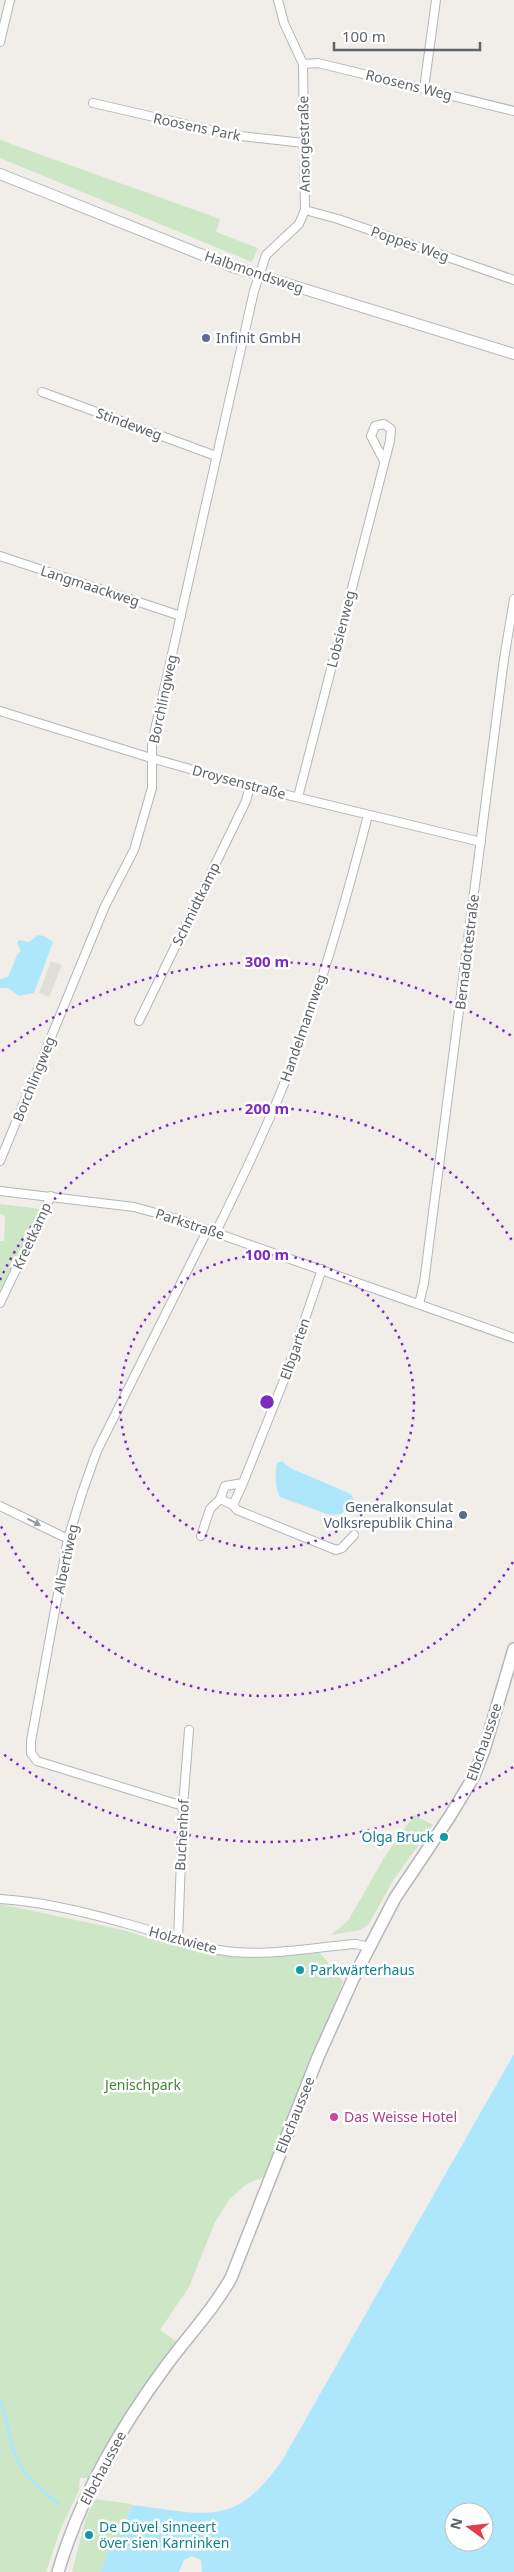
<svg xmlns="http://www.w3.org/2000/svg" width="514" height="2572" viewBox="0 0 514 2572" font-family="'Noto Sans',sans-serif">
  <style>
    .industrial { fill: #e0ddda }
    .green { fill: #cce6c6 }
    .water { fill: #aee7fb; fill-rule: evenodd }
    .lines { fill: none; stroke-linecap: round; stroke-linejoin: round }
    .stream { stroke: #aee7fb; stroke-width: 3 }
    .minor-casing { stroke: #b3b6ba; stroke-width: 10 }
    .tertiary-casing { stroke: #b3b6ba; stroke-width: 12 }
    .secondary-casing { stroke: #b4b8bc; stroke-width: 14 }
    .minor { stroke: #fff; stroke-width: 8 }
    .tertiary { stroke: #fff; stroke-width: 10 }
    .secondary { stroke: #fff; stroke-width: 11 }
    .oneway { fill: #979a9d }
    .ring { fill: none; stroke: #7b2cbf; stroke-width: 2.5; stroke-dasharray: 2.5 5 }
    .service-dot { fill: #5c6f8a; stroke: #fff; stroke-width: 2 }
    .culture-dot { fill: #0f9aa8; stroke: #fff; stroke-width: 2 }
    .hotel-dot { fill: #d1479c; stroke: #fff; stroke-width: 2 }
    .labels { text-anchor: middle; stroke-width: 5; stroke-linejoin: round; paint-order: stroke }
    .street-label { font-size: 14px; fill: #5f6468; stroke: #fff }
    .service-label { font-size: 14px; fill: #4e5e75; stroke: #fff; text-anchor: start }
    .culture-label { font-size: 14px; fill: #0d838f; stroke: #fff; text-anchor: start }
    .park-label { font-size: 14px; fill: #43843a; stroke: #fff }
    .hotel-label { font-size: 14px; fill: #b23c85; stroke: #fff; text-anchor: start }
    .centre { fill: #7b2cbf; stroke: #fff; stroke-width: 2.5 }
    .ring-label { font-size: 15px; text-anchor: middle; font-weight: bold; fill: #7b2cbf; stroke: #fff; stroke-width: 5; stroke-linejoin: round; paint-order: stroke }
  </style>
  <rect width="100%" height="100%" fill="#f1ede8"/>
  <polygon class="industrial" points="51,961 62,965 49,997 39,993"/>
  <g class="green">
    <polygon points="0,140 220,219 216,232 258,248 252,262 0,158"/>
    <polygon points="0,1204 41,1209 0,1293 0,1241 4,1241 5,1216 0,1214"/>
    <polygon points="414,1815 433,1825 394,1879 368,1925 360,1930 331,1935 348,1921 384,1858"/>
    <polygon points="0,1904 123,1930 168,1944 225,1956 320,1953 329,1964 332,1964 343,1982 264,2177 246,2184 229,2200 215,2222 189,2287 160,2330 177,2342 140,2391 88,2478 80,2478 79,2490 59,2533 46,2572 0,2572"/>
    <polygon points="95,2499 132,2504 118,2542 112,2541 100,2572 72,2572 86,2518"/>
  </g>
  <g class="water">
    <polygon points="38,935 44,936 53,942 34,993 19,996 8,988 0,988 0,979 8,977 17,955 21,951 17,943 19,940 29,942"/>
    <path d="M282,1461L290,1468L351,1494L354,1500L341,1514L330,1515L280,1497C275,1489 275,1472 277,1463Z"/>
    <path d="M514,2054V2572H202L201,2560L192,2556L184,2560L179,2572H100L112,2541L118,2542L132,2505C207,2514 235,2529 283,2459ZM454,2512H484V2542H454Z"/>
  </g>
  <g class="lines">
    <path class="stream" d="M0,2401C8,2415 7,2432 12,2447C19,2472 40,2489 59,2504"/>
    <g class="minor-casing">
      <g id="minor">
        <polyline points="0,42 10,0"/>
        <polyline points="303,64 318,63 514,111"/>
        <polyline points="424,89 436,0"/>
        <polyline points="93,103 232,135 304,143"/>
        <polyline points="305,210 338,219 514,280"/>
        <polyline points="42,392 216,456"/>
        <polyline points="0,556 181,616"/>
        <polyline points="0,711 151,758 250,786 481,842"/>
        <polyline points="298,797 390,441 391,429 384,424 375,426 371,436 384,461"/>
        <polyline points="139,1021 246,801 250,786"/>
        <polyline points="0,1161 105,906 134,850 152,788 152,743 254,291 266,255 299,224 305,210 303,64 284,23 278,0"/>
        <polyline points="0,1191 134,1207 174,1218 514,1338"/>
        <path d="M216,1232C240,1183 264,1134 284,1084C319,997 345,905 368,815"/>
        <polyline points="0,1303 51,1196"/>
        <polyline points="419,1304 424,1283 504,659 514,599"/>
        <polyline points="243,1483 233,1505 220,1499 225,1486 243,1483 286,1375 322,1269"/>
        <polyline points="233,1505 237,1510 336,1550 342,1548 354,1535"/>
        <polyline points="0,1506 68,1539"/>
        <polyline points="201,1536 210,1509 220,1499"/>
        <polyline points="183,1806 37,1761 31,1753 31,1741 68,1539 82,1493 97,1451 208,1229"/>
        <path d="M0,1899C40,1901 85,1912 124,1923C156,1931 186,1944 219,1950C262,1958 312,1947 356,1944L369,1947"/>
        <polyline points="178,1940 183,1806 189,1730"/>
      </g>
    </g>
    <g class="tertiary-casing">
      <polyline id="tertiary" points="0,174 230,266 514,354"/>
    </g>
    <g class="secondary-casing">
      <path id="secondary" d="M58,2572C79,2500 119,2430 163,2370C185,2339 212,2312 231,2278L318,2057L353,1979L395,1898L450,1816L473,1778L484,1750L514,1649"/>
    </g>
    <use href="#minor" class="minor"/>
    <use href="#tertiary" class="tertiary"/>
    <use href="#secondary" class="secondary"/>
  </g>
  <defs><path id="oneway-solid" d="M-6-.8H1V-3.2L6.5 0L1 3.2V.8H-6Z" transform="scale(1.25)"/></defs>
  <use class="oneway" href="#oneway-solid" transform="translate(34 1522) rotate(27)"/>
  <g class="ring">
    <circle cx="267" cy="1402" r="147"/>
    <path d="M513 1562A293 293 0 0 1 0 1524M0 1280A293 293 0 0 1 513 1242"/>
    <path d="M513 1767A440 440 0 0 1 2 1753M2 1051A440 440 0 0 1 513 1037"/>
  </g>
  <g class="service-dot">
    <circle cx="206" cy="338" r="5"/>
    <circle cx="463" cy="1515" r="5"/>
  </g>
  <g class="culture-dot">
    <circle cx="444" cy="1837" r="5"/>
    <circle cx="300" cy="1970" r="5"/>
    <circle cx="89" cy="2535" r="5"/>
  </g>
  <circle class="hotel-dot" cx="334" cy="2117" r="5"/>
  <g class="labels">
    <g class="street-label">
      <text transform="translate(409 85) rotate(14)" y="5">Roosens Weg</text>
      <text transform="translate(197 127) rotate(12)" y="5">Roosens Park</text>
      <text transform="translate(304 144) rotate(-91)" y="5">Ansorgestraße</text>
      <text transform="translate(410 244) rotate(19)" y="5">Poppes Weg</text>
      <text transform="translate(254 272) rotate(19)" y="5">Halbmondsweg</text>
      <text transform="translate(129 424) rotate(20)" y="5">Stindeweg</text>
      <text transform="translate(90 586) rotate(18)" y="5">Langmaackweg</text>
      <text transform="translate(341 629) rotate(-76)" y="5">Lobsienweg</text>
      <text transform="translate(163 699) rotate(-78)" y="5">Borchlingweg</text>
      <text transform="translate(239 782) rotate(15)" y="5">Droysenstraße</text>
      <text transform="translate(196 904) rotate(-64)" y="5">Schmidtkamp</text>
      <text transform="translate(467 952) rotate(-83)" y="5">Bernadottestraße</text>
      <text transform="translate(303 1028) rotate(-71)" y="5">Handelmannweg</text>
      <text transform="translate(34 1079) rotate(-68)" y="5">Borchlingweg</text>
      <text transform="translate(190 1224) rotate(18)" y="5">Parkstraße</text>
      <text transform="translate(32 1236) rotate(-65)" y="5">Kreetkamp</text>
      <text transform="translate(295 1349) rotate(-71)" y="5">Elbgarten</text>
      <text transform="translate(66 1559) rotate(-78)" y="5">Albertiweg</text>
      <text transform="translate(484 1742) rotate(-71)" y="5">Elbchaussee</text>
      <text transform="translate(182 1835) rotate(-87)" y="5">Buchenhof</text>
      <text transform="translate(183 1940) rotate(15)" y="5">Holztwiete</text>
      <text transform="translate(295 2115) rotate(-68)" y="5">Elbchaussee</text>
      <text transform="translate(103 2468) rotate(-62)" y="5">Elbchaussee</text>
    </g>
    <g class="service-label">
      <text x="216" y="343">Infinit GmbH</text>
      <text x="453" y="1512" text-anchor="end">Generalkonsulat<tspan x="453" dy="16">Volksrepublik China</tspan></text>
    </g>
    <g class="culture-label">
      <text x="434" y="1842" text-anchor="end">Olga Bruck</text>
      <text x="310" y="1975">Parkwärterhaus</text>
      <text x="99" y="2532">De Düvel sinneert<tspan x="99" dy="16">över sien Karninken</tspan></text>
    </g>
    <g class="park-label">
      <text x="143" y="2090">Jenischpark</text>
    </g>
    <g class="hotel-label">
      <text x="344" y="2122">Das Weisse Hotel</text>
    </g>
  </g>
  <circle cx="267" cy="1402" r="8" class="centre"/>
  <g class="ring-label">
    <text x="267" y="967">300 m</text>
    <text x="267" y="1114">200 m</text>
    <text x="267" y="1260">100 m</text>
  </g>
  <g transform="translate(469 2527) rotate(285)"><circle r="24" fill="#ffffff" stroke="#bfc1c3"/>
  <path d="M0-4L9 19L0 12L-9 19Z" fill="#e23d4e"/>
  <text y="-8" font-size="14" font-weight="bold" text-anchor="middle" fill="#5f6468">N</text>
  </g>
  <path d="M334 42v8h146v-8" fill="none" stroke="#5f6468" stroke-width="2.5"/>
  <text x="342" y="42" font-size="15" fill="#5f6468" stroke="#ffffff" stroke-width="4" paint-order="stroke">100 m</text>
</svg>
